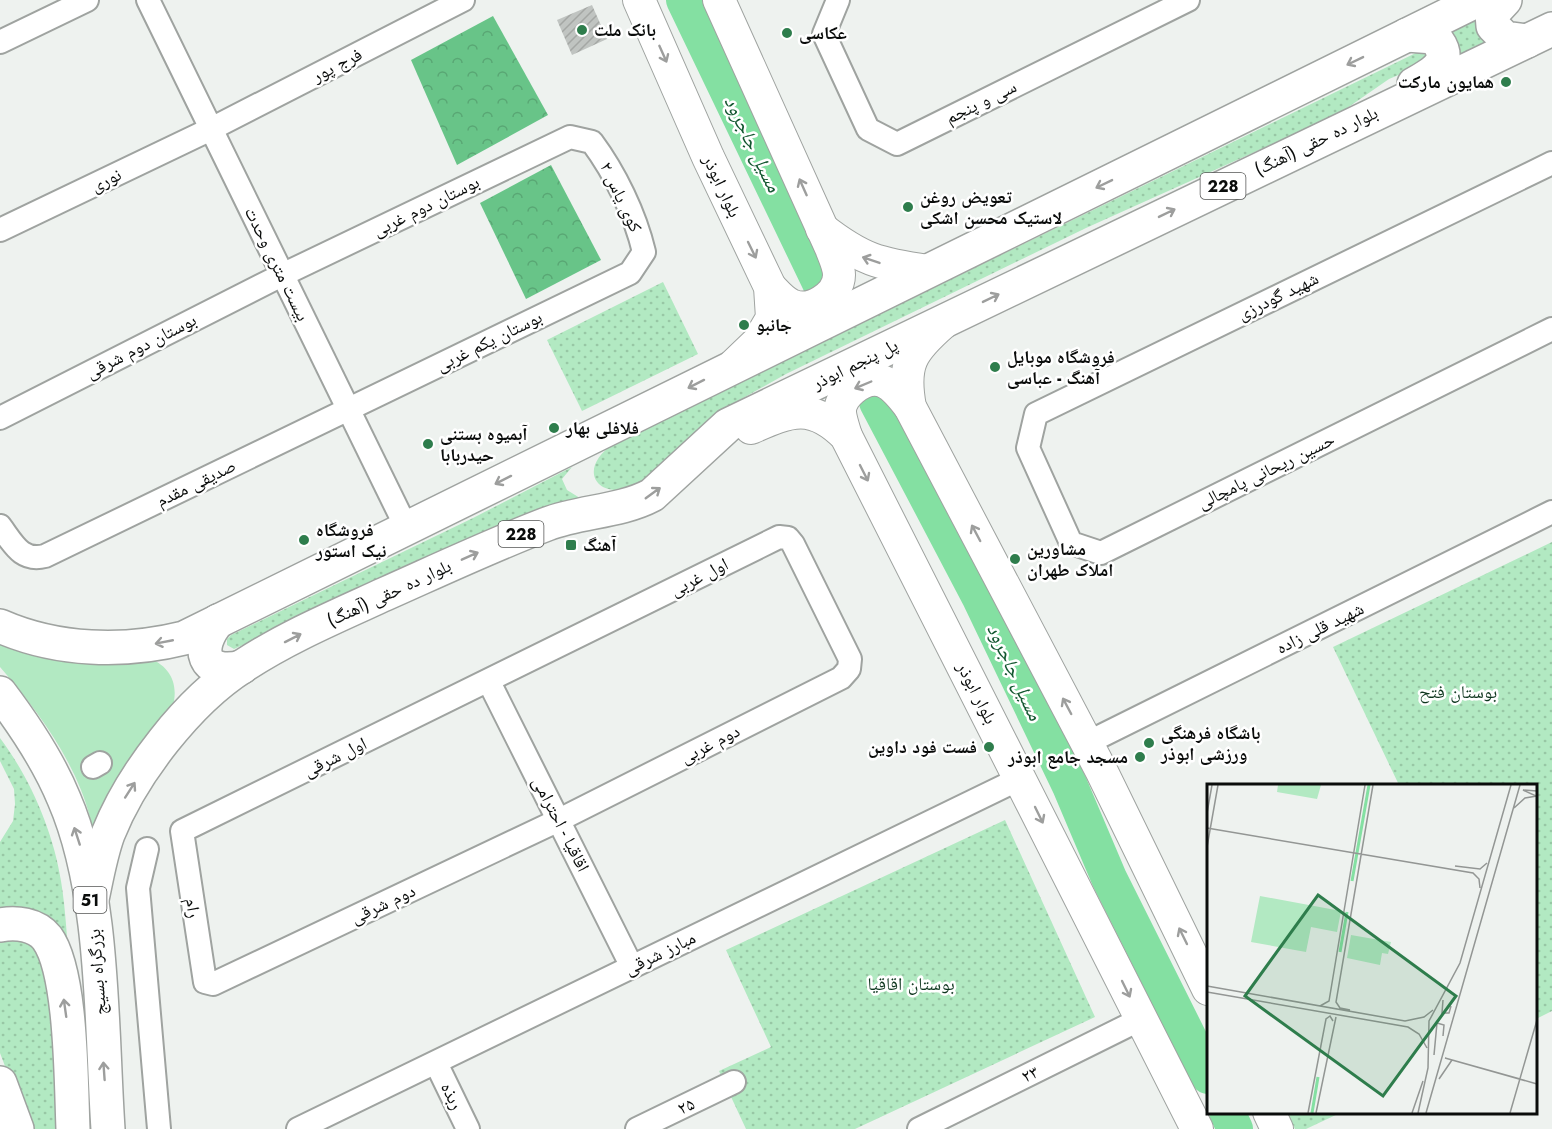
<svg xmlns="http://www.w3.org/2000/svg" width="1552" height="1129" viewBox="0 0 1552 1129" font-family="Jost,'Noto Naskh Arabic',sans-serif">
  <style>
    .grass { fill: url(#grass-dots) }
    .forest { fill: url(#forest-crowns) }
    .garden { fill: #b2e9c2 }
    .lines { fill: none; stroke-linecap: round; stroke-linejoin: round }
    .river { stroke: #84e0a2; stroke-width: 36 }
    .building { fill: url(#building-hatch) }
    .minor-casing { stroke: #9fa3a0; stroke-width: 26 }
    .secondary-casing { stroke: #9fa3a0; stroke-width: 34 }
    .primary-casing { stroke: #9fa3a0; stroke-width: 36 }
    .trunk-casing { stroke: #9fa3a0; stroke-width: 36 }
    .minor { stroke: #fff; stroke-width: 22 }
    .secondary { stroke: #fff; stroke-width: 32 }
    .primary { stroke: #fff; stroke-width: 33 }
    .trunk { stroke: #fff; stroke-width: 33 }
    .oneway { stroke: #9d9e9d }
    .poi-dot { fill: #2e7d4c; stroke: #fff; stroke-width: 2 }
    .labels { text-anchor: middle; stroke-width: 5; stroke-linejoin: round; paint-order: stroke }
    .shield { fill: #fff; stroke: #545554; stroke-width: 1.5 }
    .shield-label { font-size: 16px; font-weight: bold; fill: #0a0c0b }
    .poi-label { font-size: 18px; font-weight: bold; fill: #0a0c0b; stroke: #fff; text-anchor: start }
    .street-label { font-size: 18px; fill: #0a0c0b; stroke: #fff }
    .park-label { font-size: 18px; fill: #0e361e; stroke: #fff }
    .water-label { font-size: 20px; font-style: italic; fill: #135730; stroke: #fff }
    .inset-river { fill: none; stroke: #84e0a2; stroke-width: 3 }
    .inset-road { fill: none; stroke: #939694; stroke-width: 1.5 }
    .view { fill: #2e7d4c; fill-opacity: 0.15; stroke: #2e7d4c; stroke-width: 3 }
    .inset-edge { fill: none; stroke: #0a0c0b; stroke-width: 3 }
  </style>
  <defs>
    <pattern id="grass-dots" width="8" height="8" patternUnits="userSpaceOnUse" patternTransform="scale(1.5)"><rect width="8" height="8" fill="#b2e9c2"/><path d="M2 2h.1M6 6h.1" fill="none" stroke="#98c7a5" stroke-width="1.8" stroke-linecap="round"/></pattern>
    <pattern id="forest-crowns" width="20" height="18" patternUnits="userSpaceOnUse" patternTransform="scale(1.5)"><rect width="20" height="18" fill="#68c488"/><path d="M2 6a3 3 0 1 1 6 0M12 15a3 3 0 1 1 6 0" fill="none" stroke="#59a774"/></pattern>
    <pattern id="building-hatch" width="6" height="6" patternUnits="userSpaceOnUse" patternTransform="scale(1.5)"><rect width="6" height="6" fill="#c0c4c1"/><path d="M-1 1l2-2M0 6l6-6M5 7l2-2" fill="none" stroke="#a4a7a4"/></pattern>
  </defs>
  <rect width="100%" height="100%" fill="#eef2ef"/>
  <g class="grass">
    <polygon points="1483,6 1502,44 1455,68 1459,53 1457,41 1438,28"/>
    <path d="M1424,49L1431,55L1427,63L1389,79L1337,115L1086,228L786,374L713,415L640,485C597,503 574,469 616,442Z"/>
    <polygon points="663,282 698,354 582,411 547,340"/>
    <polygon points="572,467 562,479 567,490 588,503 394,574 234,649 227,645 227,639 231,635 473,518"/>
    <polygon points="1552,542 1552,1011 1536,1019 1536,786 1399,785 1333,647"/>
    <path d="M0,738C30,778 53,831 61,881C66,911 67,943 70,973L0,909V842L13,821L15,804L14,789L0,761Z"/>
    <polygon points="1005,820 1095,1017 855,1129 746,1129 719,1071 771,1047 726,950"/>
    <polygon points="22,934 43,947 65,1129 29,1129 0,1053 0,937"/>
    <polygon points="1287,1113 1340,1113 1306,1129 1295,1129"/>
  </g>
  <g class="forest">
    <polygon points="493,16 548,115 457,165 411,60"/>
    <polygon points="551,165 601,260 526,299 480,203"/>
  </g>
  <path class="garden" d="M0,640L146,657C170,665 180,684 172,709L97,844C92,826 88,807 81,790C63,745 32,704 0,667Z"/>
  <g class="lines">
    <g class="river">
      <polyline points="684,0 822,287"/>
      <polyline points="877,402 979,596 1070,786 1109,878 1208,1076"/>
      <polyline points="1227,1112 1235,1129"/>
    </g>
  </g>
  <polygon class="building" points="592,5 607,39 572,55 557,20"/>
  <g class="lines">
    <g class="minor-casing">
      <g id="minor">
        <polyline points="148,0 407,529"/>
        <polyline points="838,0 824,34 868,129 897,144 1188,0"/>
        <polyline points="0,42 87,0"/>
        <polyline points="1552,163 1036,414 1028,448 1071,543 1101,553 1552,329"/>
        <polyline points="0,230 211,129 463,0"/>
        <path d="M0,418L282,275L570,137L592,142C615,173 635,214 644,252L630,273L45,556C21,562 13,543 0,526"/>
        <polygon points="779,537 788,538 793,544 850,659 849,669 841,678 559,820 213,984 205,982 182,831"/>
        <polyline points="489,682 632,967"/>
        <polyline points="1087,743 1552,512"/>
        <polyline points="93,767 100,763"/>
        <polyline points="147,849 138,888 159,1129"/>
        <polyline points="436,1063 468,1129"/>
        <polyline points="298,1129 1021,778"/>
        <polyline points="637,1129 734,1082"/>
        <polyline points="919,1129 1141,1019"/>
      </g>
    </g>
    <g class="secondary-casing">
      <g id="secondary">
        <polyline points="639,0 708,157 770,287 772,318 758,342 734,365"/>
        <path d="M719,0L831,248C834,256 839,266 839,275C839,296 810,314 791,305C782,301 776,293 770,287"/>
        <path d="M822,229C862,260 879,264 928,271"/>
        <path d="M943,323C911,351 902,364 910,407L1101,770L1208,989"/>
        <path d="M751,428C791,410 812,402 846,436L1197,1129"/>
        <path d="M846,436C844,429 841,421 840,413C839,396 861,378 878,380C892,382 902,397 910,407"/>
        <polyline points="1269,1112 1277,1129"/>
      </g>
    </g>
    <g class="primary-casing">
      <g id="primary">
        <polyline points="1505,0 1492,14 1493,26 1505,38 1527,41"/>
        <path d="M1407,35L1434,37C1456,61 1434,73 1414,84"/>
        <path d="M218,621C195,648 202,677 242,667"/>
        <path d="M0,626C57,651 124,653 184,638L1478,0"/>
        <path d="M91,904C96,881 100,856 108,834C132,774 188,701 243,666C287,637 337,616 385,594C439,570 492,545 547,524C581,511 620,512 652,495L728,425L1552,29"/>
      </g>
    </g>
    <g class="trunk-casing">
      <g id="trunk">
        <path d="M0,693C25,726 48,760 64,799C105,893 101,1026 108,1129"/>
        <path d="M0,925C16,922 36,924 47,938C72,972 71,1084 73,1129"/>
        <polyline points="0,1083 17,1129"/>
      </g>
    </g>
    <use href="#minor" class="minor"/>
    <use href="#secondary" class="secondary"/>
    <use href="#primary" class="primary"/>
    <use href="#trunk" class="trunk"/>
  </g>
  <defs><path id="oneway-shaft" d="M-6 0H5M1.5-3L5.5 0L1.5 3" fill="none" stroke-width="1.6" stroke-linecap="round" stroke-linejoin="round" transform="scale(1.5)"/></defs>
  <g class="oneway">
    <use href="#oneway-shaft" transform="translate(663 54) rotate(66)"/>
    <use href="#oneway-shaft" transform="translate(1355 61) rotate(154)"/>
    <use href="#oneway-shaft" transform="translate(1104 184) rotate(154)"/>
    <use href="#oneway-shaft" transform="translate(803 187) rotate(-114)"/>
    <use href="#oneway-shaft" transform="translate(1167 213) rotate(-26)"/>
    <use href="#oneway-shaft" transform="translate(752 250) rotate(64)"/>
    <use href="#oneway-shaft" transform="translate(871 260) rotate(-161)"/>
    <use href="#oneway-shaft" transform="translate(991 298) rotate(-26)"/>
    <use href="#oneway-shaft" transform="translate(696 384) rotate(153)"/>
    <use href="#oneway-shaft" transform="translate(863 385) rotate(157)"/>
    <use href="#oneway-shaft" transform="translate(864 473) rotate(63)"/>
    <use href="#oneway-shaft" transform="translate(503 480) rotate(153)"/>
    <use href="#oneway-shaft" transform="translate(653 493) rotate(-36)"/>
    <use href="#oneway-shaft" transform="translate(976 533) rotate(-118)"/>
    <use href="#oneway-shaft" transform="translate(470 556) rotate(-24)"/>
    <use href="#oneway-shaft" transform="translate(293 638) rotate(-27)"/>
    <use href="#oneway-shaft" transform="translate(164 642) rotate(169)"/>
    <use href="#oneway-shaft" transform="translate(1067 706) rotate(-118)"/>
    <use href="#oneway-shaft" transform="translate(130 790) rotate(-57)"/>
    <use href="#oneway-shaft" transform="translate(1039 815) rotate(64)"/>
    <use href="#oneway-shaft" transform="translate(77 836) rotate(-108)"/>
    <use href="#oneway-shaft" transform="translate(1183 936) rotate(-116)"/>
    <use href="#oneway-shaft" transform="translate(1126 989) rotate(64)"/>
    <use href="#oneway-shaft" transform="translate(65 1008) rotate(-98)"/>
    <use href="#oneway-shaft" transform="translate(104 1071) rotate(-94)"/>
  </g>
  <g class="poi-dot">
    <circle cx="582" cy="30" r="6"/>
    <circle cx="787" cy="33" r="6"/>
    <circle cx="1506" cy="82" r="6"/>
    <circle cx="908" cy="207" r="6"/>
    <circle cx="744" cy="325" r="6"/>
    <circle cx="995" cy="367" r="6"/>
    <circle cx="554" cy="428" r="6"/>
    <circle cx="428" cy="444" r="6"/>
    <circle cx="304" cy="540" r="6"/>
    <rect x="565" y="539" width="12" height="12" rx="3"/>
    <circle cx="1015" cy="559" r="6"/>
    <circle cx="1149" cy="743" r="6"/>
    <circle cx="989" cy="747" r="6"/>
    <circle cx="1140" cy="757" r="6"/>
  </g>
  <g class="labels">
    <g class="shield">
      <rect x="1200.5" y="173" width="45" height="26" rx="4.5"/>
      <rect x="498.5" y="521" width="45" height="26" rx="4.5"/>
      <rect x="73.5" y="887" width="33" height="26" rx="4.5"/>
    </g>
    <g class="shield-label">
      <text x="1223" y="192">228</text>
      <text x="521" y="540">228</text>
      <text x="90" y="906">51</text>
    </g>
    <g class="poi-label">
      <text x="594" y="36">بانک ملت</text>
      <text x="799" y="39">عکاسى</text>
      <text x="1494" y="88" text-anchor="end">همایون مارکت</text>
      <text x="920" y="203">تعویض روغن<tspan x="920" dy="21">لاستیک محسن اشکی</tspan></text>
      <text x="756" y="331">جانبو</text>
      <text x="1007" y="363">فروشگاه موبایل<tspan x="1007" dy="21">آهنگ - عباسی</tspan></text>
      <text x="566" y="434">فلافلی بهار</text>
      <text x="440" y="440">آبمیوه بستنی<tspan x="440" dy="21">حیدربابا</tspan></text>
      <text x="316" y="536">فروشگاه<tspan x="316" dy="21">نیک استور</tspan></text>
      <text x="583" y="551">آهنگ</text>
      <text x="1027" y="555">مشاورین<tspan x="1027" dy="21">املاک طهران</tspan></text>
      <text x="1161" y="739">باشگاه فرهنگی<tspan x="1161" dy="21">ورزشی ابوذر</tspan></text>
      <text x="977" y="753" text-anchor="end">فست فود داوین</text>
      <text x="1128" y="763" text-anchor="end">مسجد جامع ابوذر</text>
    </g>
    <g class="street-label">
      <text transform="translate(337 65) rotate(-27)" y="6">فرج پور</text>
      <text transform="translate(981 102) rotate(-26)" y="6">سی و پنجم</text>
      <text transform="translate(1316 141) rotate(-26)" y="6">بلوار ده حقی (آهنگ)</text>
      <text transform="translate(106 180) rotate(-26)" y="6">نوری</text>
      <text transform="translate(722 186) rotate(65)" y="6">بلوار ابوذر</text>
      <text transform="translate(621 197) rotate(65)" y="6">کوی یاس ۲</text>
      <text transform="translate(426 206) rotate(-26)" y="6">بوستان دوم غربی</text>
      <text transform="translate(277 264) rotate(64)" y="6">بیست متری وحدت</text>
      <text transform="translate(1278 296) rotate(-26)" y="6">شهید گودرزی</text>
      <text transform="translate(489 341) rotate(-26)" y="6">بوستان یکم غربی</text>
      <text transform="translate(141 346) rotate(-27)" y="6">بوستان دوم شرقی</text>
      <text transform="translate(855 364) rotate(-26)" y="6">پل پنجم ابوذر</text>
      <text transform="translate(1266 471) rotate(-26)" y="6">حسین ریحانی پامچالی</text>
      <text transform="translate(196 483) rotate(-26)" y="6">صدیقی مقدم</text>
      <text transform="translate(699 577) rotate(-27)" y="6">اول غربی</text>
      <text transform="translate(389 593) rotate(-25)" y="6">بلوار ده حقی (آهنگ)</text>
      <text transform="translate(1320 628) rotate(-26)" y="6">شهید قلی زاده</text>
      <text transform="translate(977 693) rotate(63)" y="6">بلوار ابوذر</text>
      <text transform="translate(710 744) rotate(-27)" y="6">دوم غربی</text>
      <text transform="translate(335 757) rotate(-26)" y="6">اول شرقی</text>
      <text transform="translate(561 824) rotate(63)" y="6">اقاقیا - احترامی</text>
      <text transform="translate(383 904) rotate(-25)" y="6">دوم شرقی</text>
      <text transform="translate(193 908) rotate(81)" y="6">رام</text>
      <text transform="translate(660 953) rotate(-26)" y="6">مبارز شرقی</text>
      <text transform="translate(97 972) rotate(-94)" y="6">بزرگراه بسیج</text>
      <text transform="translate(1030 1074) rotate(-26)" y="6">۲۳</text>
      <text transform="translate(452 1096) rotate(64)" y="6">ربذه</text>
      <text transform="translate(686 1106) rotate(-26)" y="6">۲۵</text>
    </g>
    <g class="park-label">
      <text x="1458" y="698">بوستان فتح</text>
      <text x="911" y="990">بوستان اقاقیا</text>
    </g>
    <g class="water-label">
      <text transform="translate(753 144) rotate(64)" y="7">مسیل جاجرود</text>
      <text transform="translate(1015 672) rotate(65)" y="7">مسیل جاجرود</text>
    </g>
  </g>
  <g transform="translate(1207 784)">
    <rect width="330" height="330" fill="#eef2ef"/>
    <path d="M71,1H114L110,15L70,8ZM53,112L134,127L130,148L104,143L99,168L44,158ZM144,151L184,158L181,170L175,169L173,181L140,174Z" fill="#b2e9c2"/>
    <path class="inset-river" d="M145,97L162,1M133,168L140,128M105,329L111,293"/>
    <path class="inset-road" d="M329,12L316,6L330,7M307,24L318,14L330,12M0,29L5,1M0,44L266,89L272,95L273,104M0,63L11,1M248,82L273,85L280,79M0,202L198,237L217,233L226,226M0,208L201,243L212,250L220,264M236,216L235,229H242L244,222M113,222L122,217L158,1M143,226L133,224L129,218L166,1M227,271L230,239L237,241L236,252M232,295L245,276M313,295L238,274L330,300M101,329L119,235L123,232L126,237M109,329L129,233M205,329L216,297M211,329L221,284L222,237L253,179L304,1M219,329L313,1M303,329L330,236"/>
    <path class="view" d="M111,111L249,212L176,312L38,212Z"/>
    <rect width="330" height="330" class="inset-edge"/>
  </g>
</svg>
